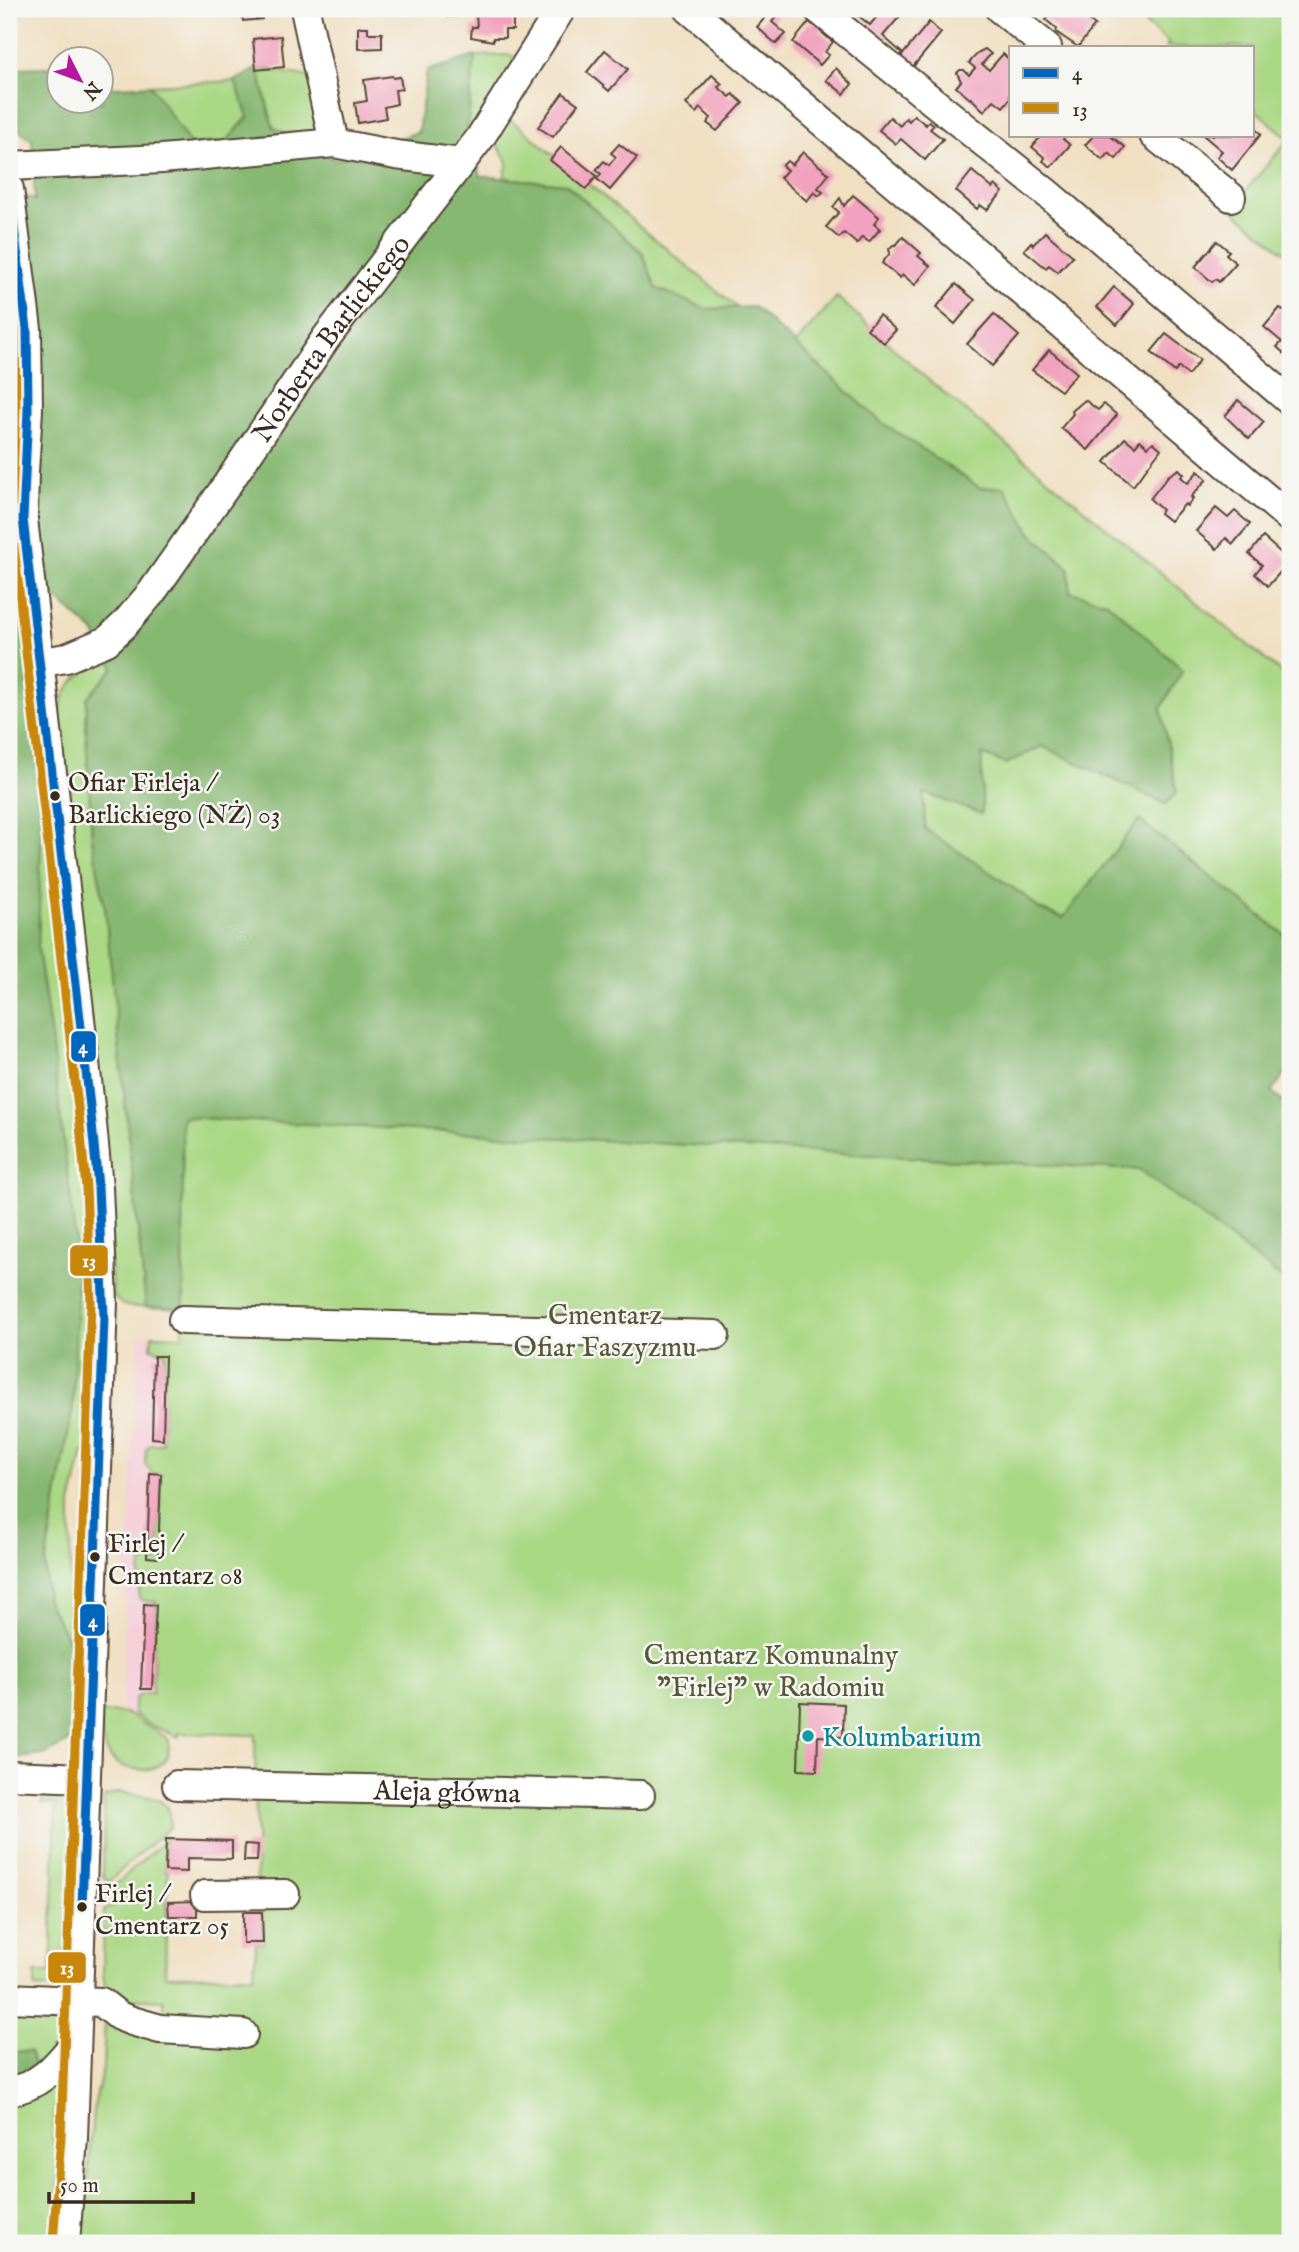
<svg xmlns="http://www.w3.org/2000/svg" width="1299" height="2252" viewBox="0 0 1299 2252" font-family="'IM FELL English',serif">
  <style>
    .built { fill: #f6cfd9 }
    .green { fill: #aad885; stroke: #728152; stroke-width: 2 }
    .forest { fill: #87b872; stroke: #617148; stroke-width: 2 }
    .building { fill: #f2a2be }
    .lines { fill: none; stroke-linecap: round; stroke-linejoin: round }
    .minor-casing { stroke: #564536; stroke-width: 32 }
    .minor { stroke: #fff; stroke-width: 28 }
    .bus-1-casing { stroke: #f6f6f2; stroke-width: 14 }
    .bus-2-casing { stroke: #f6f6f2; stroke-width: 14 }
    .bus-1 { stroke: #0065bd; stroke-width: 9 }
    .bus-2 { stroke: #c88708; stroke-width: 9 }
    .bus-dot { fill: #3b2a1e; stroke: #f6f6f2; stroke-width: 2.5 }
    .culture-dot { fill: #0f9aa8; stroke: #f6f6f2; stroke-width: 2.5 }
    .labels { text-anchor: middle; stroke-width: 5; stroke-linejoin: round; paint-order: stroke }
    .bus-label { font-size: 26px; fill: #3b2a1e; stroke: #f6f6f2; text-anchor: start }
    .street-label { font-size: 28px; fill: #3b2a1e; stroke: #f6f6f2 }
    .park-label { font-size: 28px; fill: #575638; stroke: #f6f6f2 }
    .culture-label { font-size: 28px; fill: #0d838f; stroke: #f6f6f2; text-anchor: start }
    .line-badge { stroke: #f6f6f2; stroke-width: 2.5 }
    .badge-label { font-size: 19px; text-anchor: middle; font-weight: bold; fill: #fff }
  </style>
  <rect width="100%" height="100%" fill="#f6f6f2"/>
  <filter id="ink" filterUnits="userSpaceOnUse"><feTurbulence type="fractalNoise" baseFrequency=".0143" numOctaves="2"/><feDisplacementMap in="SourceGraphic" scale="14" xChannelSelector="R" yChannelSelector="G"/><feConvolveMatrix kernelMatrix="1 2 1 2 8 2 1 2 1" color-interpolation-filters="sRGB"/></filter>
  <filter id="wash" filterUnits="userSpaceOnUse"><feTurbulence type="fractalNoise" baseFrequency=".00686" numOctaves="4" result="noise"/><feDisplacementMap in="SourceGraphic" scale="28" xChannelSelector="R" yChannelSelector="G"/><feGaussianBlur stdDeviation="1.57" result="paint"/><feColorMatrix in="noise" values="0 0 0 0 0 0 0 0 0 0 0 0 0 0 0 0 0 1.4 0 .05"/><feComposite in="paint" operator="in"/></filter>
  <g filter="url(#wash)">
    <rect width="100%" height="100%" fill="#f0dfc1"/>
    <polygon class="built" points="138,1334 152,1335 152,1348 165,1352 152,1694 135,1698 133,1714 121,1713"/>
    <g class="green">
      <polygon points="1161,9 1290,9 1290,257 1231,208 1289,139 1252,107 1252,47 1166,47 1169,43 1136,16 1142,19"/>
      <polygon points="509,55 519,58 470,139 467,129 475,56"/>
      <polygon points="258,68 317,78 325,129 293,138 273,127"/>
      <polygon points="235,81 249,116 226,142 190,144 150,85"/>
      <polygon points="509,118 738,308 705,309 656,288 642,252 566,184 504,178 508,162 496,143 499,128"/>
      <polygon points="837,297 925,377 1290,680 1290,939 1247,906 1063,918 1039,909 1025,896 925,829 923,793 982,754 1006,764 1042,746 1166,804 1177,791 1161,708 1107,602 1070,592 1069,568 1031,533 1004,487 980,488 880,421 795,344"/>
      <path d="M108,657L114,668L87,698L86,734L92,838L105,908L146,1307C131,1307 121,1309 113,1294L71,838C72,824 73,808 71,794C66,758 44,710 76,679C85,670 98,664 108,657Z"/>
      <polygon points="42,804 94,1256 88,1451 83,1452 71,1505 70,1606 81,1656 73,1648 47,1601 45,1565 73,1407 51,1037 38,949"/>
      <polygon points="182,1117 1140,1170 1290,1284 1290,2243 82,2243 93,2111 103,2068 105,2019 134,2011 164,2012 164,2000 107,1997 103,1973 104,1910 113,1906 113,1887 166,1839 165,1871 168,1871 165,1976 254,1975 256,1943 263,1943 262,1913 257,1912 255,1735 179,1733 179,1737 152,1726 133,1714 135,1698 142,1694 152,1694 156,1602 144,1601 139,1598 141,1565 146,1562 158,1562 161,1474 153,1474 145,1464 146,1449 151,1444 162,1444 165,1352 151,1348 152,1335 183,1336"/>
      <path d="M100,1712L125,1713L167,1738L169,1741C169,1746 169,1752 167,1757C158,1775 125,1772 113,1760C101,1747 100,1728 100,1712Z"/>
      <polygon points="51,1787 68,1791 73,1799 68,1978 64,1989 35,1987 35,1973 51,1973 56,1804 41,1803 45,1791"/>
      <path d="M119,1792C144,1797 173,1793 170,1827L108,1882L103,1877L104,1797Z"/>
      <polygon points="9,2008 67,2011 63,2039 57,2051 9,2084"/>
      <polygon points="62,2072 64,2104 55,2104 53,2144 62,2145 53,2243 9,2243 9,2104"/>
    </g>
    <g class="forest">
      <polygon points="475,56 467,129 481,176 566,184 642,252 656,288 705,309 754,307 880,421 980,488 1004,487 1031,533 1069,568 1070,592 1107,602 1183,670 1161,708 1177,792 1166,804 1042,746 1006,764 982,754 982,814 924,793 925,829 1025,896 1039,909 1063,918 1139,820 1290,939 1290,1067 1272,1091 1290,1110 1290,1284 1140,1170 182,1117 184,1309 146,1307 105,908 92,838 86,734 87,698 114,668 94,632 56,598 49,588 44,546 16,552 42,804 38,949 51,1037 78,1261 73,1406 45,1565 47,1601 73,1648 81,1656 80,1714 73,1740 43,1755 9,1759 9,191 35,200 32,140 17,129 11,68 53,67 59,73 60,102 102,102 102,88 150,85 190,144 226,142 248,117 235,81 258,68 273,127 335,160 418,132 427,71"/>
      <polygon points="9,2048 13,2052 30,2051 33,2060 33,2067 23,2074 9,2079"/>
    </g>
    <g id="blocks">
      <g class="building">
        <polygon points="236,9 260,9 262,19 243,21 242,12 236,12"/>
        <polygon points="447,9 482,9 483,15 493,14 493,11 513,12 513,30 505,30 505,38 493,38 493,41 471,37 472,27 477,27 476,15 447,17"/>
        <polygon points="824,9 850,9 870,25 883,9 893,9 901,15 883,36 902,53 892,65"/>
        <polygon points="1054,9 1074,9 1095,25 1078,47 1056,32 1057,29 1046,20"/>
        <polygon points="771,11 777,16 772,22 786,34 776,44 757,27"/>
        <polygon points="816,21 824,27 820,31 833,42 825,52 829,55 820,65 793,42 809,22 813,25"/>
        <polygon points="929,22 941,33 912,68 900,58"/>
        <polygon points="358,27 368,27 368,33 382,33 382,48 358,49"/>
        <polygon points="281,36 284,67 256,70 253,39"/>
        <polygon points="985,49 991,54 982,64 989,70 1003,54 1010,60 1010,99 1003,107 994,100 984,111 971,98 970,99 956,87 961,81 957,73 960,70 964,70 969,75 975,68 969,63 979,52"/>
        <polygon points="605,50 628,69 609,91 587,72"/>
        <polygon points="836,68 852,84 844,94 826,80"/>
        <polygon points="712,75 722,84 718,87 730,97 733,94 743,103 717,131 707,123 711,118 700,108 696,113 686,104"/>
        <polygon points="392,76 393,78 400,77 402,89 395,90 397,104 384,107 386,118 358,123 355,103 367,101 364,80"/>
        <polygon points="563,93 578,104 553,137 538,127"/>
        <polygon points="914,115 926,125 929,121 934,125 930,129 943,139 925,160 901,139 896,144 879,130 890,117 900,126 906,118 909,121"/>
        <polygon points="1252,126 1261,134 1232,170 1217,157 1222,151 1203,135 1252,135"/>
        <polygon points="1042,135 1066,135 1063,139 1070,145 1051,167 1043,161 1045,158 1032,147"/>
        <polygon points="1094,135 1109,135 1125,147 1116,159 1109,153 1103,160 1085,145"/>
        <polygon points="619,144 637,158 610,190 597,179 601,174 596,170 604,161 609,165 616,157 611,153"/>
        <polygon points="561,147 597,176 586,189 550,160"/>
        <polygon points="803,152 829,174 818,188 823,192 819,196 814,192 807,201 780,178 787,170 782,166 787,161 792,165"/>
        <polygon points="972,171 992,188 995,185 1003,192 987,210 980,205 977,209 956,191"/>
        <polygon points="853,195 879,217 874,224 880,229 869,242 862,237 857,244 844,233 839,238 826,227 839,212 833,207 840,198 844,206"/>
        <polygon points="1045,232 1073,256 1058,272 1049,265 1046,268 1024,250 1031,242 1033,245"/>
        <polygon points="903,237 921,253 918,256 930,266 915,285 903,275 900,278 882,263 890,253 889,249 893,245 896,245"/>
        <polygon points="1217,241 1229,251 1226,254 1236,263 1219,282 1216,279 1212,282 1195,267"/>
        <polygon points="956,284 975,300 955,324 936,308"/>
        <polygon points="1114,287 1134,304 1117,325 1097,307"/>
        <polygon points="1280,308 1286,313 1290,308 1290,359 1277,347 1282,342 1264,327"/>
        <polygon points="994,314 1019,336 992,366 967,344"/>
        <polygon points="879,315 896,330 884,343 867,329"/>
        <polygon points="1166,334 1200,360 1188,375 1179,367 1175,372 1151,352"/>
        <polygon points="1049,350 1077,373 1061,391 1032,370"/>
        <polygon points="1085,400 1098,410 1104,404 1117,415 1088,450 1061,428 1073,414 1072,411"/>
        <polygon points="1238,400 1264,422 1249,439 1225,416"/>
        <polygon points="1125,438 1135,446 1140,440 1148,447 1153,442 1161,449 1133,486 1105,462"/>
        <polygon points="1179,469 1184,474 1181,477 1188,483 1198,471 1207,479 1191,497 1193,498 1187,506 1185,504 1170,521 1160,513 1162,510 1150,499 1168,476"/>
        <polygon points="1216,508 1228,518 1235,511 1250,524 1233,544 1226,538 1217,549 1196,531"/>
        <polygon points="1263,537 1290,561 1268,586 1255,574 1262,565 1249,554"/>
        <polygon points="154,1356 165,1356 163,1439 152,1438"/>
        <polygon points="150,1473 161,1474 158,1558 147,1557"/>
        <polygon points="144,1604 156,1605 152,1689 141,1689"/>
        <polygon points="800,1702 844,1704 843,1737 818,1736 817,1771 798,1770"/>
        <polygon points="166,1839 232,1841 232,1859 187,1858 187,1872 165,1871"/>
        <polygon points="245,1844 258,1845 257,1861 244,1861"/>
        <polygon points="197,1901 197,1916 169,1916 168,1902"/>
        <polygon points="243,1912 262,1912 263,1943 243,1943"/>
      </g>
    </g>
  </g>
  <g filter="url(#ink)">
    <use href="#blocks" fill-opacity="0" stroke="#564536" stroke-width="2"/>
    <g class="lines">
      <g class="minor-casing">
        <g id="minor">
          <polyline points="689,9 1290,518"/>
          <polyline points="818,9 1048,194 1290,401"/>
          <polyline points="1000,9 1047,47"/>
          <polyline points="1154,135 1231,197"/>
          <polyline points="334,143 396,155 461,163"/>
          <polyline points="9,166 162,159 334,143 305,9"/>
          <polyline points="9,189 27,329 28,410 24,471 23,519 92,1124 98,1187 103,1302 73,2138 65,2243"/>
          <path id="s1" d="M38,663L66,658L107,641L124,625L152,592L224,489L326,338L480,138L561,9"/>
          <polyline points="183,1320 715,1335"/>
          <polyline points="9,1775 85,1778"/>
          <path id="s2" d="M177,1785L640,1795"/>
          <polyline points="205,1895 285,1894"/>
          <polyline points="9,1998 101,2002 119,2016 132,2021 160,2029 243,2034"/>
          <path d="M9,2091C40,2087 57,2065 76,2042"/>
        </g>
      </g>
      <use href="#minor" class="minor"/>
      <g class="bus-1-casing">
        <polyline id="bus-1" points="9,189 27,329 28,410 23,519 92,1124 98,1187 104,1317 82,1907"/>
      </g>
      <g class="bus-2-casing">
        <polyline id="bus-2" points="9,283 15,330 16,410 11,520 80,1125 86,1188 91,1302 61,2137 53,2242"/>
      </g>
      <use href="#bus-1" class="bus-1"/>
      <use href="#bus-2" class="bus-2"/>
    </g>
  </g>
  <g class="bus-dot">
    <circle cx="55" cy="796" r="6"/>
    <circle cx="95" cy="1557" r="6"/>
    <circle cx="82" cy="1907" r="6"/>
  </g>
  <circle class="culture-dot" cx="808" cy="1736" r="7"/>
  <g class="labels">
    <g class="bus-label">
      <text x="68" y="791">Ofiar Firleja /<tspan x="68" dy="32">Barlickiego (NŻ) 03</tspan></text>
      <text x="108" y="1552">Firlej /<tspan x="108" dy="32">Cmentarz 08</tspan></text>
      <text x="95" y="1902">Firlej /<tspan x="95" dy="32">Cmentarz 05</tspan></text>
    </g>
    <g class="street-label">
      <text dy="10" stroke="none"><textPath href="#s1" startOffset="450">Norberta Barlickiego</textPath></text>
      <text dy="10" stroke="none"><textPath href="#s2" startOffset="270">Aleja główna</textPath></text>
    </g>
    <g class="park-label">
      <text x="605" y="1324">Cmentarz<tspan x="605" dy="32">Ofiar Faszyzmu</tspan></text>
      <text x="771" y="1664">Cmentarz Komunalny<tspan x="771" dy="32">"Firlej" w Radomiu</tspan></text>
    </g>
    <g class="culture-label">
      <text x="822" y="1746">Kolumbarium</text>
    </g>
  </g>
  <g class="line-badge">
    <rect x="70" y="1030" width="27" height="33" rx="7" fill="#0065bd"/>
    <rect x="69" y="1244" width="40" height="33" rx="7" fill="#c88708"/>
    <rect x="79" y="1603" width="27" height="34" rx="7" fill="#0065bd"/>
    <rect x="47" y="1951" width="40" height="33" rx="7" fill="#c88708"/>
  </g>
  <g class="badge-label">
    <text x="83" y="1053">4</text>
    <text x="89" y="1267">13</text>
    <text x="93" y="1627">4</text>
    <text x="67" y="1974">13</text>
  </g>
  <rect width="1299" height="2252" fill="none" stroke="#f6f6f2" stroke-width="35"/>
  <rect x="1009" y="46" width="245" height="91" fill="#f6f6f2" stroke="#aba49d" stroke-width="2"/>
  <rect x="1023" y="68" width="35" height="10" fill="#0065bd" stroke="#aba49d" stroke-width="2"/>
  <text x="1072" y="80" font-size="21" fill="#3b2a1e">4</text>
  <rect x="1023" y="103" width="35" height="10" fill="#c88708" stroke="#aba49d" stroke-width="2"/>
  <text x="1072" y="116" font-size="21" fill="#3b2a1e">13</text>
  <g transform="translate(80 80) rotate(132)"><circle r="33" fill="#f6f6f2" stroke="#aba49d" stroke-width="2"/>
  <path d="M0-5L12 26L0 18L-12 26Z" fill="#b5179e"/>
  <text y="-10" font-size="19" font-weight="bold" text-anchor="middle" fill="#3b2a1e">N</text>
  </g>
  <path d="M49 2192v10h144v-10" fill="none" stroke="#3b2a1e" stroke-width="3.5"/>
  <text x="60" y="2192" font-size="21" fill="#3b2a1e" stroke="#f6f6f2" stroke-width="5" paint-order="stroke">50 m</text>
</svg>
